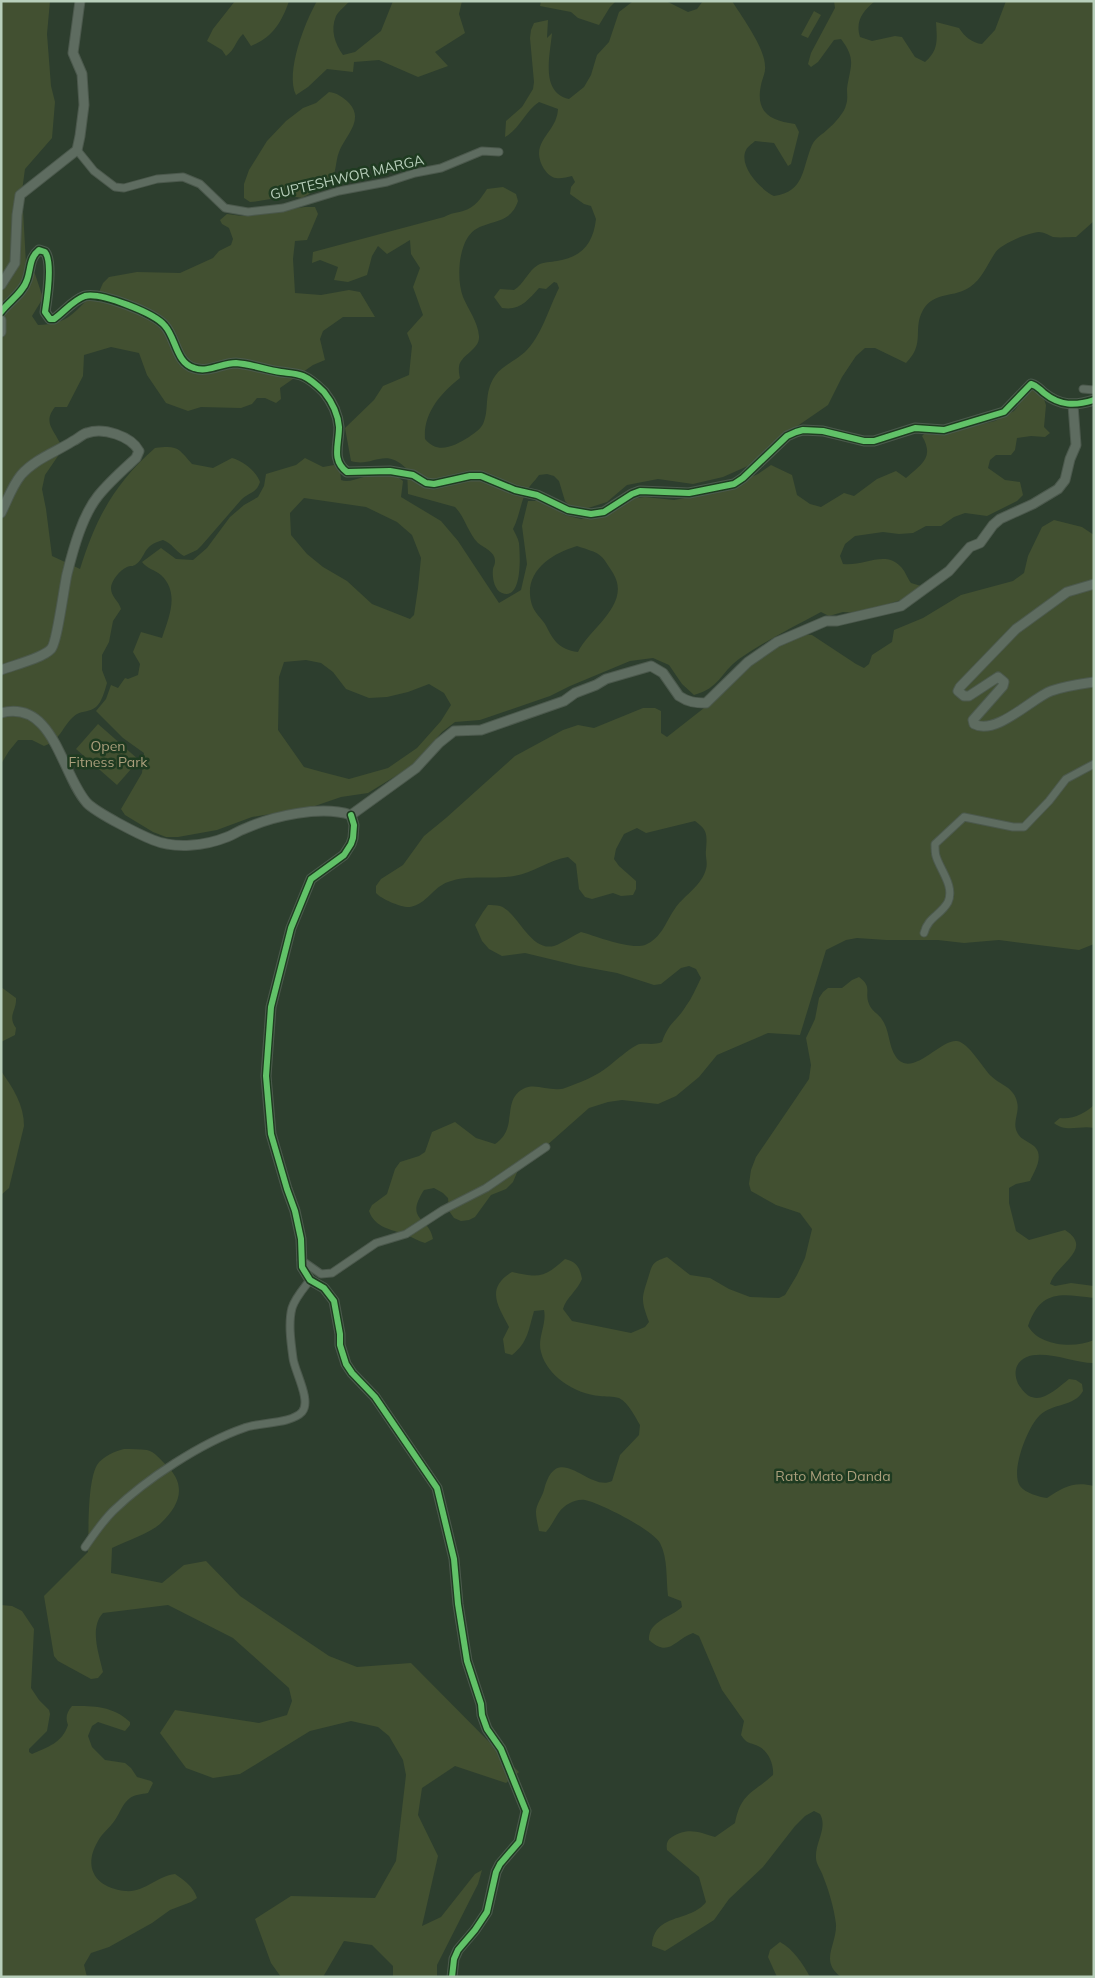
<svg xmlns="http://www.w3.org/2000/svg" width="1095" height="1978" viewBox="0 0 1095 1978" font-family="Mulish,sans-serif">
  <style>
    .green { fill: #425031; fill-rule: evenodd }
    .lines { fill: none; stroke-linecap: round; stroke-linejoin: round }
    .minor-casing { stroke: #4c594d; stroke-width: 9 }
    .tertiary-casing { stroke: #4c594d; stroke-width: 11 }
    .minor { stroke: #5e6c60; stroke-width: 7 }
    .tertiary { stroke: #5e6c60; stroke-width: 9 }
    .cycleway-casing { stroke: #1f3b21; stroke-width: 9 }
    .cycleway { stroke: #61c268; stroke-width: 6 }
    .labels { text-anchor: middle; stroke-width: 5; stroke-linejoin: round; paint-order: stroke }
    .street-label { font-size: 14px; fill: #b8cfbb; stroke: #1f3b21 }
    .park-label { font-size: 14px; fill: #ab9f7c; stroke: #1f3b21 }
  </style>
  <rect width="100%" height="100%" fill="#2d3e2e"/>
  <g class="green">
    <path d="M1,1H50L47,34L51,86L55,102L52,138L25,169L22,191L26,264L35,274L43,298L32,316L38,325C65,324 71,316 89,298L96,299L103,283L109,277L137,272L180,273L213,258L219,251L231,245L233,239L229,228L222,224L220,220L227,214L242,216L305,207H315L318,214L307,240L295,241L293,259L295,293L321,295L349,290L360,292L375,317H343L323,331L320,339L325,360L313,365L280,388L281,399L276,403L265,398H257L252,404L241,408L201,407L188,411L166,403L147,375L139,353L111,347L84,355L83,376L67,407H55C43,422 53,429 60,443L58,456L45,475L42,489L46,509L52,556L80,569C96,518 114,484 155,448C178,445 178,448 192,464L213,468L232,458C243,461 256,471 260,482C256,494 249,492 241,500L202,545L197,550L184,556C176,552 172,543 163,540C141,546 147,557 135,565C131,567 131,565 127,567C120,570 111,581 111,588C111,597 119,601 121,609L113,621L109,642L102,655V670L107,683C105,690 102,702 96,707C90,712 83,711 77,714C63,723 62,740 44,746L32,740H18L9,751L1,764Z"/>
    <path d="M235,1H289C282,22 272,38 251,46L243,34C236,40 235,50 226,56L222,50L207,41L213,29Z"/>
    <path d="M317,1H350C346,5 339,11 336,16C330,30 335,44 343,55L355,52L381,31L393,1H462L459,14L465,33L435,52L448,66L418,77L379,60L354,62L353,72L327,69L308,87L296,95C285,72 305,22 317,1Z"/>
    <polygon points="541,1 616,1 610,7 599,25 578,18 571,12 540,6"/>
    <path d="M637,1L668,2L688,12L697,9L703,1H732C742,17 765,48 765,66C766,72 762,79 761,85C755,113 771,121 795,124L799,132L791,164L788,166L774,143L755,141C753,143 748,146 746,150C738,166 761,190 774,196C805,192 802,168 812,145C816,137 822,135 828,129C834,124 845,112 846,105C848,100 847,94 847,89C850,66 857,60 841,39L834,40L818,62L811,67L808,64L811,53L835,8L834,1H875C863,11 855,21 860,37L872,41L895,36L902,37L915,57L925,62C939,50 937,39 936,22L959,28C965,37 972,43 982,44L995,30L1006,1H1094V221L1076,237C1069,237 1060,238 1053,237C1049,235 1043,232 1039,232C1027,233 1001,244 995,253C987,265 982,279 970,287C955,298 934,291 923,310C912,330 926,343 906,363L875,348H865L856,356L842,377L828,405L780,438L750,465L723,477L693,484L658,479L627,485L607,502L582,510L573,509L565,501L559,481L554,476L547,474L539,475C535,481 527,488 525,494C520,506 519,517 513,529C515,533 518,538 519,543C520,554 523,601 502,593C494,590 492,577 493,569C493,567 495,565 495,562C496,552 484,548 478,543C468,533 465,517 455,507L408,494L407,469C384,446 373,468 351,461L345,428L374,400L383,386L409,375L412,346L407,333L423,315L413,287L420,268L411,254L410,240L387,254L378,246L372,256L367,275L348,282L334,280L338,267L320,260L312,263L313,252L444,217C451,213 456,213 463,211C475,208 481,198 487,189L503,187L516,194L518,201C509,229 481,217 468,237C458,252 457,281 463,297C468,309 478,322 479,336C480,348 465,353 460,363C458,367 459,374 460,378C441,393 423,413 425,439C438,455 454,446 469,437C474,433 480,430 483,424C490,409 483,394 495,376C502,366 515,361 525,352C541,337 549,308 559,288L557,283L554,282L546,289L539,288C528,300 520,311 502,308L494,297L500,289L514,290C524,284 528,271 538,265C543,262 551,262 557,261C582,257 593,244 596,219L591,206L584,204L570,194L571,187L575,182L572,176C567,177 561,179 556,178C545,176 536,158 540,147C545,133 557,126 558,109L539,102C525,111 520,129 505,137L506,121L522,107L533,89L534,82L530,38L531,30L534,23L548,20L547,38L552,33C550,56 540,92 569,99L584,87L591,75L597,55L609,42L619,12L632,2Z"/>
    <polygon points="814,11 821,15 808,38 801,35"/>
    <path d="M329,92C337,93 343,97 349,103C365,120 345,136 339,152C335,162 337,174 329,182C327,184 306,196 302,198C285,194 267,201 250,202L244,198V184L249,170L267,141L286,121L303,108L316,103Z"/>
    <path d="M1040,387L1046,405L1044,427L1050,433L1045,437L1031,436L1017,438L1015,450L1011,455H996L990,460L988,468L1005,480L1020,482L1023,495L1017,501L987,516L965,513L954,517L941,526H926L913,533L899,534L883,532L855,536L845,544L840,556L843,564C862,567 885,550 900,566C905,570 907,578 911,583L921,586L912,594L901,600L858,613L843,612L829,616L821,612C793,627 765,641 739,659C720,673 720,688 694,695L682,684L669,665L653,658L630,661L570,686L550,696L480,720L455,722L442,732L412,766L368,793L341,797L312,807L252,817L217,830L178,837H166L153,832L125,815L121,809L142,773L144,753L123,738L96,711L106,699L111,685L118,688L125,678L128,679L138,675L140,664L133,652L141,632L162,638C169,617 180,593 161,575C155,570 146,568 142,562L161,548L176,559L193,560L207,548L230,517L244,505L258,497L264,486L266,474L296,465L305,458L323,467L334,465L340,470L341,480C355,486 380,462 403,481L401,497L441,521L458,541L499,603L521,590L527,564L522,526L528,501H543L565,515L581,519L591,517L618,509L630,499L645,497L674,500L712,493L758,474L771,465L792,475L797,495L810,504L821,507L844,493L854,496L877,479L896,471L906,478C921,464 935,458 922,436L925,433L935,435L995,421L1014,411L1029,391ZM304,498L366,507L397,522L412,535L421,558L418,588L414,615L410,619L372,604L347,581L323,567L307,554L291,535L290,513ZM577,546C601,554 600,552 613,573C632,604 590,628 578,652C558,649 554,641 545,624C541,618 534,612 532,605C522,573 550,554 577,546ZM306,660L321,663L333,672L346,689L369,698L387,697L408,692L429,684L444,693L451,705L441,721L417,748L388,768L349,779L322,772L304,767L278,730L279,677L284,662Z"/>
    <path d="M1054,520L1082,527L1094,535V944L1079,950L999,940L964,943L938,940H886L857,938L846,940L826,950L800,1035L768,1033L717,1055L699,1077L676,1096L658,1104L622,1100L608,1102L589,1108L537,1154L521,1163L513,1182L506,1189L491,1195L475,1217L469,1220L461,1221L454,1218L449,1211L448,1198L443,1193L434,1188L424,1190C404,1221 429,1216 433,1239L425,1243C418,1241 412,1237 406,1235C391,1229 375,1228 369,1211L372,1205L387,1194L395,1169L400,1162L419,1156L425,1152L432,1132L455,1122L476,1138L495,1144C519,1129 501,1101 523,1089C536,1082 551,1093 565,1088C579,1083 597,1076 609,1066C618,1059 626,1051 637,1045C643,1042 653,1046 662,1042C668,1023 677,1021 686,1006C692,998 696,988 701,978L696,969L689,966L681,968L661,984L654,985L617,973L579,966L525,953L502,956L489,949L482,941L475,925L483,912L488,905C492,905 496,905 500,906C518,912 530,952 554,946C563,943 572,936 581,932C596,936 630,950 645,945C662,938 666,921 676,907C685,895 702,885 706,869C708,863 705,856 706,850C707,835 708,830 695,821L646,833L637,828L624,834L616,849L614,859L619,866L636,881V889L633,895L621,896L613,893L592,899L585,897L579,889L576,864L568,857C549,860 533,873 514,876C492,880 469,874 448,882C433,887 427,904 410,907C402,908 381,899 376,893V886L381,879L403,865L424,836L446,818L515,756L563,730L578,725L594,728L643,708H655L661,711V733L667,737L727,690L752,663L775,647L802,634L812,635L856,664L864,668L869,664L872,655L892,642L894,630L923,618L961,595L1013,581L1024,573L1028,556L1042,527Z"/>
    <polygon points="98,724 139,760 117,785 76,749"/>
    <path d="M859,977C873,987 864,992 869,1004C871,1010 877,1013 881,1018C890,1029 888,1046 896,1057C912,1079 940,1039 957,1041C969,1043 982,1067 991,1076C1000,1085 1014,1087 1017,1102C1020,1112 1012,1122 1017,1132C1021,1142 1035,1142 1038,1152C1041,1162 1034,1172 1030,1181L1016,1184L1009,1188V1203L1016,1231L1029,1240L1065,1230C1095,1249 1056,1264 1050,1284L1055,1286L1071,1283L1094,1286V1298C1061,1294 1041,1289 1028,1326C1039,1346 1074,1349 1094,1340V1363C1074,1364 1029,1342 1017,1366C1014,1373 1016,1382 1021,1388C1036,1410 1055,1390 1069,1379L1076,1380L1082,1384L1083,1391C1074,1407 1053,1403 1040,1415C1028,1426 1010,1471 1020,1486C1025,1493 1039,1497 1047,1498C1064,1487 1073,1481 1094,1486V1977H841C819,1961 837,1945 836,1924C834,1908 829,1891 823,1876C821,1870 816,1864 816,1858C815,1842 828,1828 820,1814L814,1811L805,1816L795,1826L763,1867L729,1899L714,1920L665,1951L652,1946C654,1912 690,1923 706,1902L699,1877L667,1850C666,1844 667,1840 672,1837C688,1827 699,1832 715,1837L735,1823C741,1793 752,1794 773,1775C774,1765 769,1751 758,1746C749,1742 747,1744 741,1735L744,1721L722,1690L699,1636L693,1633C674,1640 669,1658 649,1640C648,1621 670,1618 682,1607L681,1601L668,1596C666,1579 668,1558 660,1543C653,1530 600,1503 585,1500C580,1499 574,1501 570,1503C557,1509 555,1522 546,1532L539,1531C538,1525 536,1518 536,1512C536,1505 542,1497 544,1490C557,1438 589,1493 612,1481L620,1455L639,1435L640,1425C635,1417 629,1403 619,1398C613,1396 605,1397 600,1396C575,1394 547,1376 541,1352C537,1338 547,1324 544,1310L534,1311C529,1328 528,1343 512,1355L505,1353L503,1339L509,1327C498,1306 485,1288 512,1272C539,1278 544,1278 565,1259C577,1262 580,1268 582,1279C577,1291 566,1298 563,1309L572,1321L631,1333L645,1327L649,1322C640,1298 642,1298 649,1275C653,1262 654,1262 667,1257L690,1275L710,1278L729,1289L750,1297L779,1298L785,1295L797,1275L805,1258L812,1229L800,1213L776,1205L751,1191L749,1184L751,1170L756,1157L809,1079L811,1065L806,1038L815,1019L819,998L823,992L828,988H842L852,980Z"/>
    <path d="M1,987L16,998C17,1010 7,1016 16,1028L15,1035L1,1042Z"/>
    <path d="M1,1071C13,1088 24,1105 24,1126L9,1188L1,1195Z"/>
    <path d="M1094,1105V1128C1080,1125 1066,1133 1054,1123L1060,1118C1072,1120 1086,1113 1094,1105Z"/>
    <path d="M124,1449C131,1449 140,1449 147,1450C155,1452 160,1459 165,1464C187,1484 181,1504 161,1523C151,1533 126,1541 112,1548L111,1573L162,1583L184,1565L206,1561L240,1596L329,1656L357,1667L411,1663L519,1772L506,1783L455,1766L422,1788L418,1815L438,1856L422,1926L441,1917L475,1874L482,1870L478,1884L437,1965V1977H393V1966L372,1945L344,1941L323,1977H281L271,1963L255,1919L291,1896L375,1898L396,1861L406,1775L403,1760L389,1736L378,1727L351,1721L310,1731L240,1774L213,1778L186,1768L160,1733L175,1710L259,1723L287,1715L292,1701L289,1688L233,1638L168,1605L103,1613C89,1628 99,1654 103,1672L98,1678L91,1679L58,1661L54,1656L44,1596L88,1552C89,1530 87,1483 97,1465C102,1457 115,1451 124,1449Z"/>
    <path d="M1,1605L12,1606L22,1611L34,1629L31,1688L39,1700L49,1710L50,1714L47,1731L29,1749V1752L32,1754C48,1747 62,1743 68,1725C65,1717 67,1712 72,1706C94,1706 113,1706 130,1722V1725L125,1731L98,1722L92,1726L88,1736L92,1747L105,1760L125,1763L131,1768L137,1777L151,1781L153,1783L148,1793C142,1794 134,1795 130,1798C122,1804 120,1813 115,1820C110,1828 102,1833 98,1841C82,1868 96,1888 125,1891C144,1893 157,1876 175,1874C185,1881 193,1886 197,1898L191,1902L170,1910L152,1923L109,1947L91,1953L84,1965L87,1977H1Z"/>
    <path d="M780,1942C793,1949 803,1964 810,1977H777L768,1957L770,1950Z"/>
  </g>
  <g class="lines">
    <g class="minor-casing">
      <g id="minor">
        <polyline points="77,150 94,171 115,187 124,188 157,179 183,177 200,184 225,208 248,212 283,208 339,191 387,182 415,173 441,168 482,151 499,152"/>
        <polyline points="1083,389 1094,390"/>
        <path d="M924,933C928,917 941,915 948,902C955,886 940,870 936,856C935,853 935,848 935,844L964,817L1013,827H1024L1049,801L1066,779L1094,764"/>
        <polyline points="301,1260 321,1274 332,1273 376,1243 406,1234 443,1210 486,1188 546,1147"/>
        <path d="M85,1547C94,1534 102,1522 113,1511C146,1479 201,1443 244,1428C259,1422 291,1424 302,1412C312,1401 294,1370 293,1358C291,1343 288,1323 292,1308C295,1298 304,1288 310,1280"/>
      </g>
    </g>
    <g class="tertiary-casing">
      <g id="tertiary">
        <polyline points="1,285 15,263 17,215 20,195 77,150 80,136 84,105 82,74 73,53 80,1"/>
        <path d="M1,312C9,301 23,293 27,280C31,269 29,258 39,250L45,252C53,262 47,299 45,312L50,319H54C64,312 73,300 85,296C100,292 155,313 165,326C176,338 176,363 194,368C208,373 222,363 236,363C251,364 266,370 281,372C288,373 296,373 303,376C310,379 319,387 324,392C332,402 338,414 339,427C339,445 331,460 347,472L390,471L413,475L426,483L434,484L470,476H481L515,490L537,495L568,510L591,514L604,512L632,494L640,491L689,493L734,484L743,478L787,436L796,432L803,430L823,431L864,441H874L915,428L944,430L1004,412L1031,384C1038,386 1039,389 1044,393C1060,406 1075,406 1094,400"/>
        <polyline points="1,320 1,332"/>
        <path d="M1,513C7,501 12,486 21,475C35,459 56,452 73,441C78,439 82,434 87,433C103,427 131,436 139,451L136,458C123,470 109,482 98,496C82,516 73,550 67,574C64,587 57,643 51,649C43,658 14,665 1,670"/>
        <path d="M1094,584L1067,592L1016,629L960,687L958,691L964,696H969L998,677L1004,682L1003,686L973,720L974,724C996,736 1032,698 1051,691C1065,686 1080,684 1094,682"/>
        <path d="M1,713C54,699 61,774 87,803C97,813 138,834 153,840C175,849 205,846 227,837C233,835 238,831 244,829C273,816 321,805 351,815"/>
        <polyline points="351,815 354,825 353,838 351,844 344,855 311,879 291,928 271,1007 266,1076 271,1134 287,1189 295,1211 301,1239 302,1267 310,1280 324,1288 334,1301 340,1334 340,1345 346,1364 352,1373 375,1397 437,1488 454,1559 458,1604 467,1661 481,1704 482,1715 487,1729 501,1749 526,1811 519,1842 500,1864 496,1872 487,1912 475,1930 458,1950 454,1959 452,1977"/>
        <path d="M351,815L416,768L439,743L454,731L481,730L564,701L575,693L596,685L606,679L651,666L663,673L679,696C688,702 695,703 706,703L748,662L777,642L826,621H837L901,606L949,571L970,547L980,543L993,525L1000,519L1033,504L1058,489L1065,480L1070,459L1076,445L1073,405"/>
      </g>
    </g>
    <use href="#minor" class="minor"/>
    <use href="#tertiary" class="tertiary"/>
    <g class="cycleway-casing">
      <g id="cycleway">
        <path d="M1,312C9,301 23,293 27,280C31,269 29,258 39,250L45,252C53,262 47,299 45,312L50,319H54C64,312 73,300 85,296C100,292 155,313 165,326C176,338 176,363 194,368C208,373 222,363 236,363C251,364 266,370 281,372C288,373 296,373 303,376C310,379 319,387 324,392C332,402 338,414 339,427C339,445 331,460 347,472L390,471L413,475L426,483L434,484L470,476H481L515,490L537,495L568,510L591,514L604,512L632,494L640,491L689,493L734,484L743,478L787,436L796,432L803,430L823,431L864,441H874L915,428L944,430L1004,412L1031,384C1038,386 1039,389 1044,393C1060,406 1075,406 1094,400"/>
        <polyline points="351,815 354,825 353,838 351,844 344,855 311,879 291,928 271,1007 266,1076 271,1134 287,1189 295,1211 301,1239 302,1267 310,1280 324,1288 334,1301 340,1334 340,1345 346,1364 352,1373 375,1397 437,1488 454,1559 458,1604 467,1661 481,1704 482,1715 487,1729 501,1749 526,1811 519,1842 500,1864 496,1872 487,1912 475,1930 458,1950 454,1959 452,1977"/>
      </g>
    </g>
    <use href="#cycleway" class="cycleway"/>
  </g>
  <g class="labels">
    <g class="street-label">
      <text transform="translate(347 177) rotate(-13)" y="5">GUPTESHWOR MARGA</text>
    </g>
    <g class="park-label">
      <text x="108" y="751">Open<tspan x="108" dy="16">Fitness Park</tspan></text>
      <text x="833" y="1481">Rato Mato Danda</text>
    </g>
  </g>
  <rect width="1095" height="1978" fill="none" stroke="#b8cfbb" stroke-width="5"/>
</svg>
